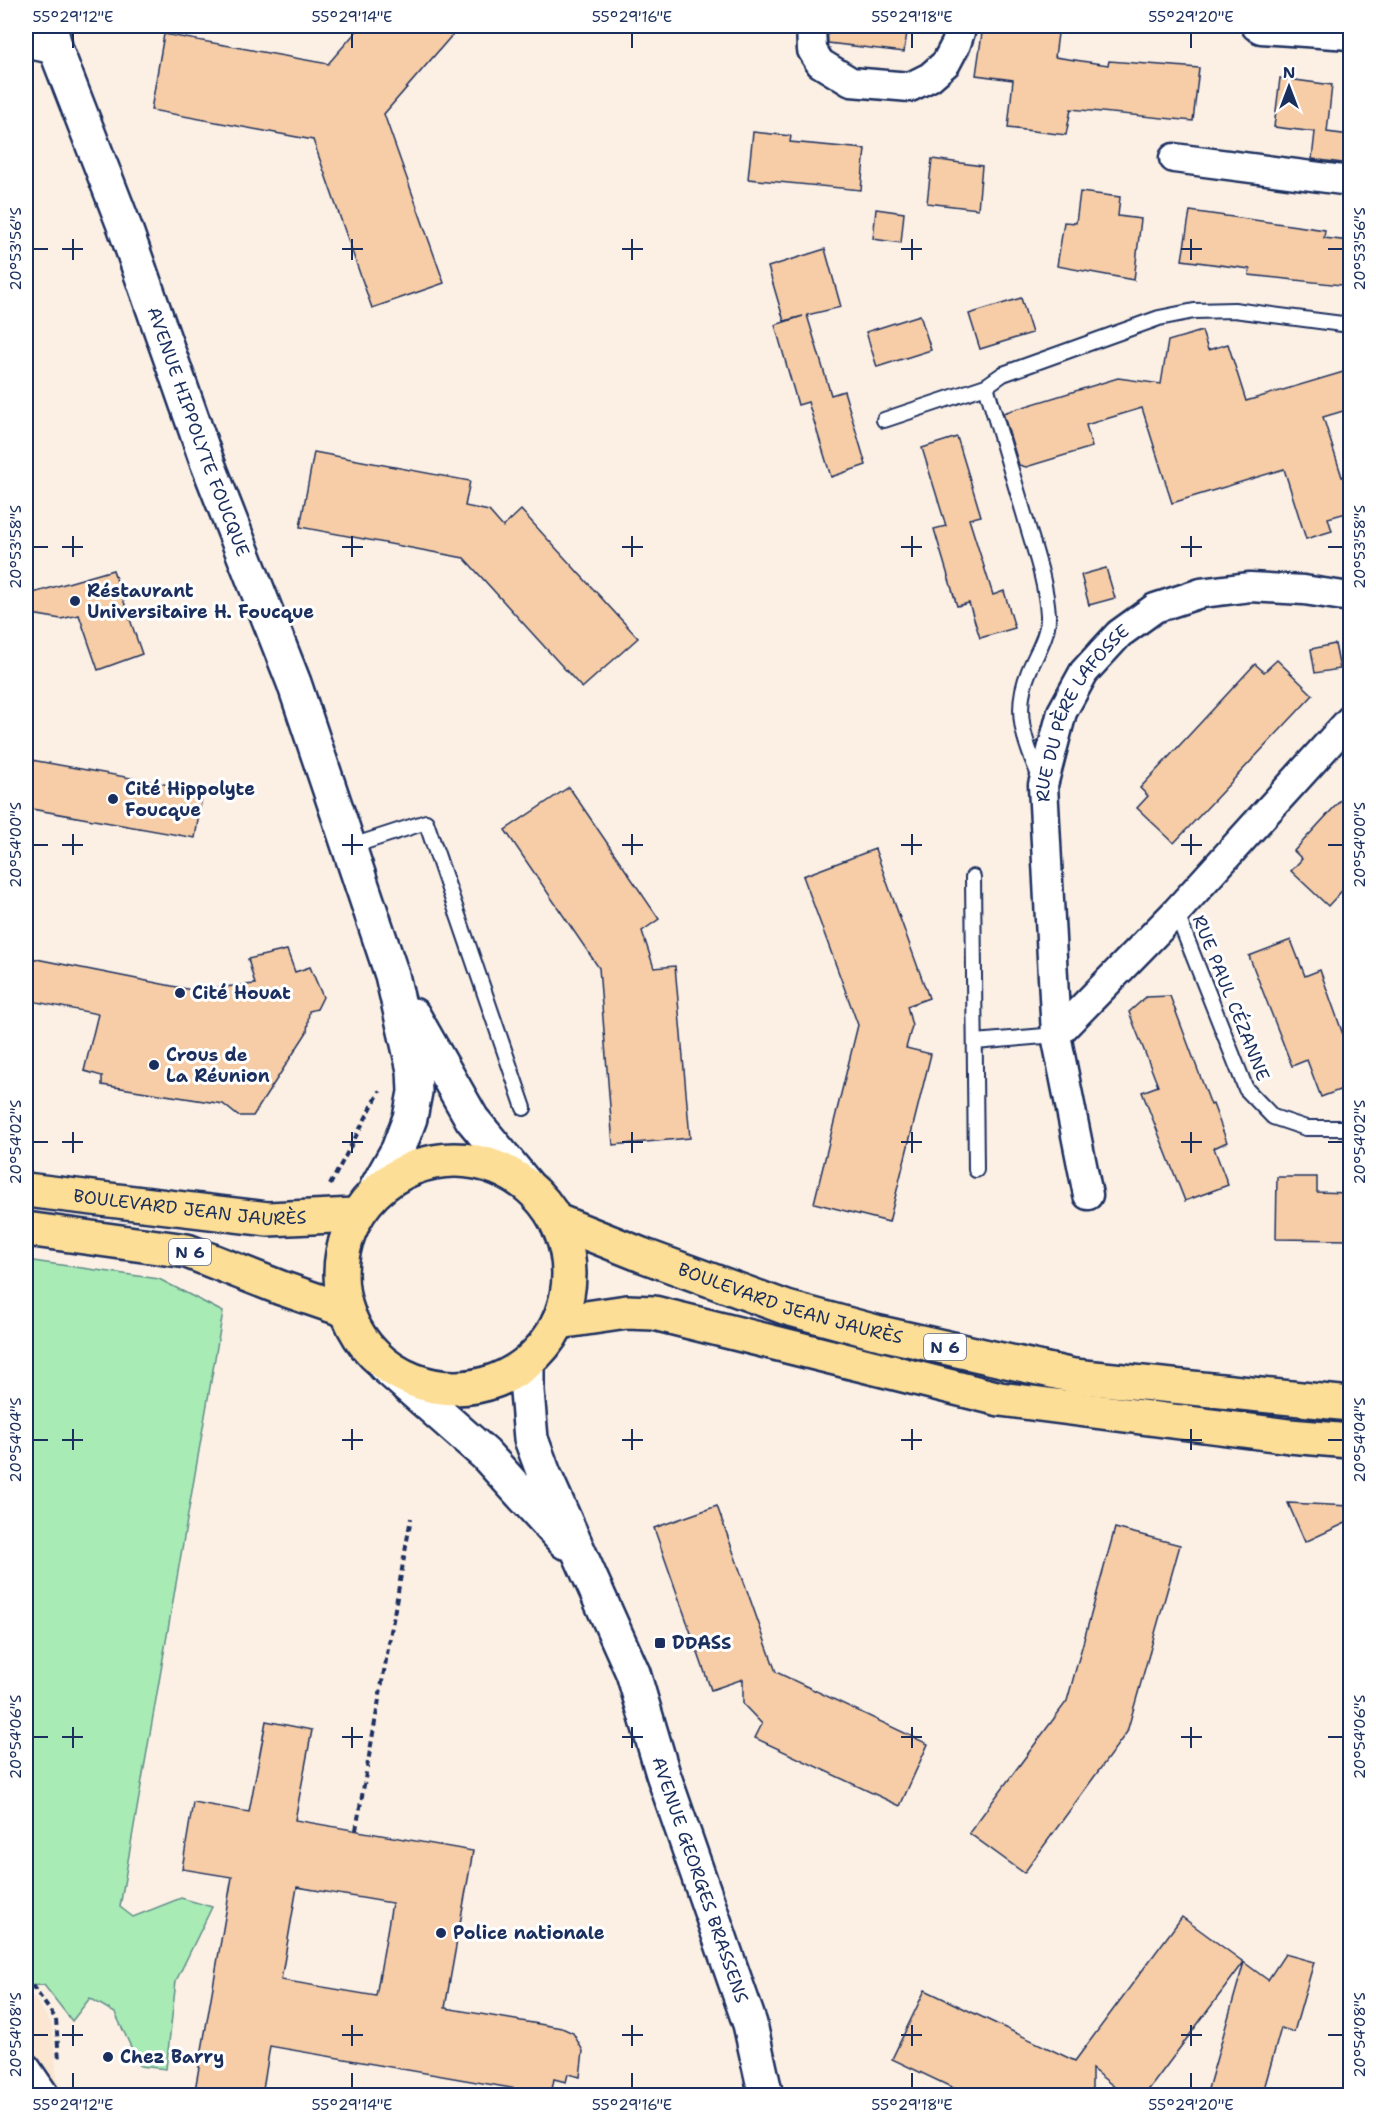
<svg xmlns="http://www.w3.org/2000/svg" width="1376" height="2121" viewBox="0 0 1376 2121" font-family="'Shantell Sans',sans-serif">
  <style>
    .built { fill: #fae6d1 }
    .green { fill: #a8ebb5; stroke: #628d8a; stroke-width: 1.5 }
    .building { fill: #f6cda6; stroke: #1b2f5e; stroke-width: 1.5; fill-rule: evenodd }
    .lines { fill: none; stroke-linecap: round; stroke-linejoin: round }
    .service-casing { stroke: #1b2f5e; stroke-width: 18 }
    .minor-casing { stroke: #1b2f5e; stroke-width: 33 }
    .tertiary-casing { stroke: #1b2f5e; stroke-width: 38 }
    .primary-casing { stroke: #1b2f5e; stroke-width: 38 }
    .path { stroke: #1b2f5e; stroke-width: 4; stroke-dasharray: 6 4.5; stroke-linecap: butt }
    .service { stroke: #fff; stroke-width: 14 }
    .minor { stroke: #fff; stroke-width: 28 }
    .tertiary { stroke: #fff; stroke-width: 33 }
    .primary { stroke: #fdde96; stroke-width: 33 }
    .ticks { fill: none; stroke: #1b2f5e; stroke-width: 2 }
    .poi-dot { fill: #1b2f5e; stroke: #fff; stroke-width: 2 }
    .labels { text-anchor: middle; stroke-width: 6; stroke-linejoin: round; paint-order: stroke }
    .shield { fill: #fff; stroke: #5f6d8e; stroke-width: 1.5 }
    .shield-label { font-size: 16px; font-weight: bold; fill: #1b2f5e }
    .street-label { font-size: 18px; fill: #1b2f5e; stroke: #fff }
    .poi-label { font-size: 18px; font-weight: bold; fill: #1b2f5e; stroke: #fff; text-anchor: start }
    .neatline { fill: none; stroke: #1b2f5e; stroke-width: 2 }
    .ticks-label { font-size: 15px; text-anchor: middle; fill: #1b2f5e }
  </style>
  <rect width="100%" height="100%" fill="#fcf0e4"/>
  <filter id="ink" filterUnits="userSpaceOnUse"><feTurbulence type="fractalNoise" baseFrequency=".0167" numOctaves="2"/><feDisplacementMap in="SourceGraphic" scale="12" xChannelSelector="R" yChannelSelector="G"/><feConvolveMatrix kernelMatrix="1 2 1 2 8 2 1 2 1" color-interpolation-filters="sRGB"/></filter>
  <g filter="url(#ink)">
    <polygon class="built" points="26,1986 52,2024 57,2079 66,2095 26,2095"/>
    <polygon class="green" points="26,1260 159,1279 223,1312 120,1907 133,1917 181,1898 212,1907 176,1981 166,2069 140,2066 115,2013 90,1998 72,2021 44,1985 26,1986"/>
    <g class="building">
      <polygon points="361,26 460,26 384,114 444,283 372,308 313,140 151,110 164,34 328,64"/>
      <polygon points="827,26 908,26 904,52 828,43"/>
      <polygon points="983,26 1059,26 1055,57 1108,65 1109,61 1199,68 1193,121 1071,109 1066,135 1008,128 1013,80 976,75"/>
      <polygon points="1280,78 1332,85 1327,132 1350,135 1350,164 1312,159 1315,132 1274,127"/>
      <polygon points="753,132 791,136 790,142 865,149 861,190 748,179"/>
      <polygon points="932,159 982,166 978,209 927,203"/>
      <polygon points="1080,192 1120,197 1118,216 1141,219 1134,280 1057,266 1064,222 1076,223"/>
      <polygon points="876,209 904,213 901,243 873,239"/>
      <polygon points="1190,211 1325,230 1324,238 1350,241 1350,286 1249,275 1250,269 1182,260"/>
      <polygon points="825,249 841,307 807,315 831,395 844,391 866,465 831,477 808,402 798,405 775,325 803,316 784,321 768,267"/>
      <polygon points="1021,298 1032,333 980,349 969,314"/>
      <polygon points="920,315 931,350 877,367 866,332"/>
      <polygon points="1202,331 1208,350 1228,344 1246,401 1350,370 1350,409 1323,417 1342,477 1350,474 1350,512 1328,518 1332,531 1306,539 1284,469 1172,503 1142,408 1086,425 1092,447 1026,467 1019,465 1003,413 1118,378 1161,384 1168,341"/>
      <polygon points="957,437 981,516 969,519 993,595 1004,591 1015,628 980,638 969,603 957,606 934,529 946,526 922,448"/>
      <polygon points="314,452 470,481 465,506 489,511 503,527 521,510 638,638 582,688 464,558 300,527"/>
      <polygon points="1106,568 1115,598 1089,605 1081,575"/>
      <polygon points="113,570 142,654 98,670 79,615 61,619 26,613 26,595"/>
      <polygon points="1335,644 1340,669 1315,673 1311,649"/>
      <polygon points="1277,660 1313,695 1174,843 1137,808 1148,796 1140,788 1255,664 1264,672"/>
      <polygon points="26,759 203,791 195,838 26,808"/>
      <polygon points="569,787 659,919 642,931 654,968 675,966 690,1138 613,1145 599,968 505,830"/>
      <polygon points="1350,790 1350,882 1328,906 1291,871 1302,859 1294,851"/>
      <polygon points="875,849 929,998 907,1006 912,1026 906,1048 931,1054 889,1222 814,1203 858,1025 803,876"/>
      <polygon points="1291,940 1305,976 1320,970 1350,1054 1350,1086 1321,1097 1307,1060 1292,1066 1249,956"/>
      <polygon points="287,950 295,972 310,967 323,997 317,1009 309,1011 307,1032 253,1116 238,1116 223,1104 102,1085 102,1076 84,1071 98,1014 26,1000 26,957 192,990 255,984 248,959"/>
      <polygon points="1170,996 1211,1105 1213,1104 1227,1142 1214,1148 1228,1185 1185,1201 1142,1092 1158,1086 1129,1012 1146,997"/>
      <polygon points="1277,1177 1317,1177 1317,1192 1350,1193 1350,1240 1276,1239"/>
      <polygon points="1288,1503 1350,1506 1350,1521 1305,1542"/>
      <polygon points="717,1506 776,1672 928,1744 900,1806 755,1738 762,1724 743,1704 743,1679 711,1690 654,1528"/>
      <polygon points="1115,1528 1180,1545 1127,1732 1024,1873 969,1833 1067,1701"/>
      <path d="M266,1721L312,1730L295,1820L473,1851L445,2008L562,2028L573,2033L583,2051L580,2077L568,2074L566,2082L554,2079L551,2095L270,2046L262,2096H194L232,1877L182,1869L193,1802L249,1812ZM297,1887L392,1903L376,1996L281,1980Z"/>
      <polygon points="1182,1917 1268,1980 1285,1954 1314,1962 1294,2032 1281,2028 1262,2096 1206,2096 1244,1962 1144,2096 1126,2096 1092,2069 1092,2096 970,2096 892,2059 925,1990 1075,2061"/>
    </g>
    <g class="lines">
      <g class="service-casing">
        <g id="service">
          <path d="M986,386C999,430 1012,474 1025,517C1034,549 1046,581 1048,615C1049,634 1036,654 1029,671C1012,712 1025,742 1041,780"/>
          <polyline points="884,420 986,386 1003,374 1159,318 1194,311 1234,310 1350,325"/>
          <polyline points="349,847 426,822 524,1108"/>
          <polyline points="973,877 976,1170"/>
          <polyline points="1176,912 1246,1089 1273,1117 1306,1128 1350,1128"/>
          <polyline points="975,1042 1056,1035"/>
        </g>
      </g>
      <g class="minor-casing">
        <g id="minor">
          <polyline points="811,26 812,50 820,63 851,82 910,87 930,77 946,63 956,44 962,26"/>
          <polyline points="1256,26 1261,29 1350,35"/>
          <polyline points="26,43 56,50"/>
          <polyline points="1174,158 1350,181"/>
          <polyline points="1056,1035 1176,912 1350,720"/>
          <path id="s1" d="M1088,1195L1056,1035L1043,785L1062,712L1084,672L1119,634L1155,608L1201,593L1250,587L1304,590L1350,597"/>
          <polyline points="26,2068 45,2096"/>
        </g>
      </g>
      <g class="tertiary-casing">
        <g id="tertiary">
          <path id="s2" d="M50,26L56,50L125,228L206,459L294,683L392,975L414,1070L415,1092L410,1118L398,1150L377,1187"/>
          <polyline points="413,1015 472,1119 526,1184"/>
          <path id="s3" d="M527,1363V1391L531,1439L544,1474L633,1673L663,1774L750,2024L766,2096"/>
          <polyline points="384,1365 485,1454 565,1542"/>
        </g>
      </g>
      <g class="primary-casing">
        <g id="primary">
          <circle cx="455" cy="1274" r="114"/>
          <path id="s4" d="M26,1190L268,1219L355,1215"/>
          <path id="s5" d="M557,1221L642,1255L787,1308L876,1332L1074,1376L1350,1404"/>
          <polyline points="26,1229 187,1251 281,1288 345,1310"/>
          <polyline points="559,1322 627,1312 654,1313 1000,1399 1289,1436 1350,1441"/>
        </g>
      </g>
      <g class="path">
        <polyline points="330,1185 380,1091"/>
        <polyline points="356,1830 411,1518"/>
        <polyline points="26,1977 56,2019 59,2060"/>
      </g>
      <use href="#service" class="service"/>
      <use href="#minor" class="minor"/>
      <use href="#tertiary" class="tertiary"/>
      <use href="#primary" class="primary"/>
    </g>
  </g>
  <path class="ticks" d="M73,33V48M352,33V48M632,33V48M912,33V48M1191,33V48M73,239V260M352,239V260M632,239V260M912,239V260M1191,239V260M33,249H48M62,249H83M342,249H363M622,249H643M901,249H922M1181,249H1202M1328,249H1343M73,536V557M352,536V557M632,536V557M912,536V557M1191,536V557M33,547H48M62,547H83M342,547H363M622,547H643M901,547H922M1181,547H1202M1328,547H1343M73,834V855M352,834V855M632,834V855M912,834V855M1191,834V855M33,845H48M62,845H83M342,845H363M622,845H643M901,845H922M1181,845H1202M1328,845H1343M73,1132V1153M352,1132V1153M632,1132V1153M912,1132V1153M1191,1132V1153M33,1142H48M62,1142H83M342,1142H363M622,1142H643M901,1142H922M1181,1142H1202M1328,1142H1343M73,1429V1450M352,1429V1450M632,1429V1450M912,1429V1450M1191,1429V1450M33,1440H48M62,1440H83M342,1440H363M622,1440H643M901,1440H922M1181,1440H1202M1328,1440H1343M73,1727V1748M352,1727V1748M632,1727V1748M912,1727V1748M1191,1727V1748M33,1737H48M62,1737H83M342,1737H363M622,1737H643M901,1737H922M1181,1737H1202M1328,1737H1343M73,2025V2046M352,2025V2046M632,2025V2046M912,2025V2046M1191,2025V2046M33,2035H48M62,2035H83M342,2035H363M622,2035H643M901,2035H922M1181,2035H1202M1328,2035H1343M73,2073V2088M352,2073V2088M632,2073V2088M912,2073V2088M1191,2073V2088"/>
  <g class="poi-dot">
    <circle cx="75" cy="601" r="6"/>
    <circle cx="113" cy="799" r="6"/>
    <circle cx="180" cy="993" r="6"/>
    <circle cx="154" cy="1065" r="6"/>
    <rect x="654" y="1637" width="12" height="12" rx="3"/>
    <circle cx="441" cy="1933" r="6"/>
    <circle cx="108" cy="2057" r="6"/>
  </g>
  <g class="labels">
    <g class="shield">
      <rect x="169" y="1239" width="42" height="26" rx="4.5"/>
      <rect x="924" y="1334" width="42" height="26" rx="4.5"/>
    </g>
    <g class="shield-label">
      <text x="190" y="1258">N 6</text>
      <text x="945" y="1353">N 6</text>
    </g>
    <g class="street-label">
      <text dy="6" stroke="none"><textPath href="#s2" startOffset="432">AVENUE HIPPOLYTE FOUCQUE</textPath></text>
      <text dy="6" stroke="none"><textPath href="#s1" startOffset="496">RUE DU PÈRE LAFOSSE</textPath></text>
      <text transform="translate(1231 998) rotate(68)" y="6">RUE PAUL CÉZANNE</text>
      <text dy="6" stroke="none"><textPath href="#s4" startOffset="165">BOULEVARD JEAN JAURÈS</textPath></text>
      <text dy="6" stroke="none"><textPath href="#s5" startOffset="248">BOULEVARD JEAN JAURÈS</textPath></text>
      <text dy="6" stroke="none"><textPath href="#s3" startOffset="549">AVENUE GEORGES BRASSENS</textPath></text>
    </g>
    <g class="poi-label">
      <text x="87" y="597">Réstaurant<tspan x="87" dy="21">Universitaire H. Foucque</tspan></text>
      <text x="125" y="795">Cité Hippolyte<tspan x="125" dy="21">Foucque</tspan></text>
      <text x="192" y="999">Cité Houat</text>
      <text x="166" y="1061">Crous de<tspan x="166" dy="21">La Réunion</tspan></text>
      <text x="672" y="1649">DDASS</text>
      <text x="453" y="1939">Police nationale</text>
      <text x="120" y="2063">Chez Barry</text>
    </g>
  </g>
  <rect width="1376" height="2121" fill="none" stroke="#fff" stroke-width="66"/>
  <g transform="translate(1289 87)" stroke="#ffffff" stroke-width="4.5" paint-order="stroke">
  <path d="M0-4.5L10 22L0 15L-10 22Z" fill="#1b2f5e"/>
  <text y="-9" font-size="16" font-weight="bold" text-anchor="middle" fill="#1b2f5e">N</text>
  </g>
  <rect x="33" y="33" width="1310" height="2055" class="neatline"/>
  <g class="ticks-label">
    <text x="73" y="22">55°29'12"E</text>
    <text x="352" y="22">55°29'14"E</text>
    <text x="632" y="22">55°29'16"E</text>
    <text x="912" y="22">55°29'18"E</text>
    <text x="1191" y="22">55°29'20"E</text>
    <text transform="translate(16 249) rotate(-90)" y="5">20°53'56"S</text>
    <text transform="translate(1360 249) rotate(-90)" y="5">20°53'56"S</text>
    <text transform="translate(16 547) rotate(-90)" y="5">20°53'58"S</text>
    <text transform="translate(1360 547) rotate(-90)" y="5">20°53'58"S</text>
    <text transform="translate(16 845) rotate(-90)" y="5">20°54'00"S</text>
    <text transform="translate(1360 845) rotate(-90)" y="5">20°54'00"S</text>
    <text transform="translate(16 1142) rotate(-90)" y="5">20°54'02"S</text>
    <text transform="translate(1360 1142) rotate(-90)" y="5">20°54'02"S</text>
    <text transform="translate(16 1440) rotate(-90)" y="5">20°54'04"S</text>
    <text transform="translate(1360 1440) rotate(-90)" y="5">20°54'04"S</text>
    <text transform="translate(16 1737) rotate(-90)" y="5">20°54'06"S</text>
    <text transform="translate(1360 1737) rotate(-90)" y="5">20°54'06"S</text>
    <text transform="translate(16 2035) rotate(-90)" y="5">20°54'08"S</text>
    <text transform="translate(1360 2035) rotate(-90)" y="5">20°54'08"S</text>
    <text x="73" y="2110">55°29'12"E</text>
    <text x="352" y="2110">55°29'14"E</text>
    <text x="632" y="2110">55°29'16"E</text>
    <text x="912" y="2110">55°29'18"E</text>
    <text x="1191" y="2110">55°29'20"E</text>
  </g>
</svg>
